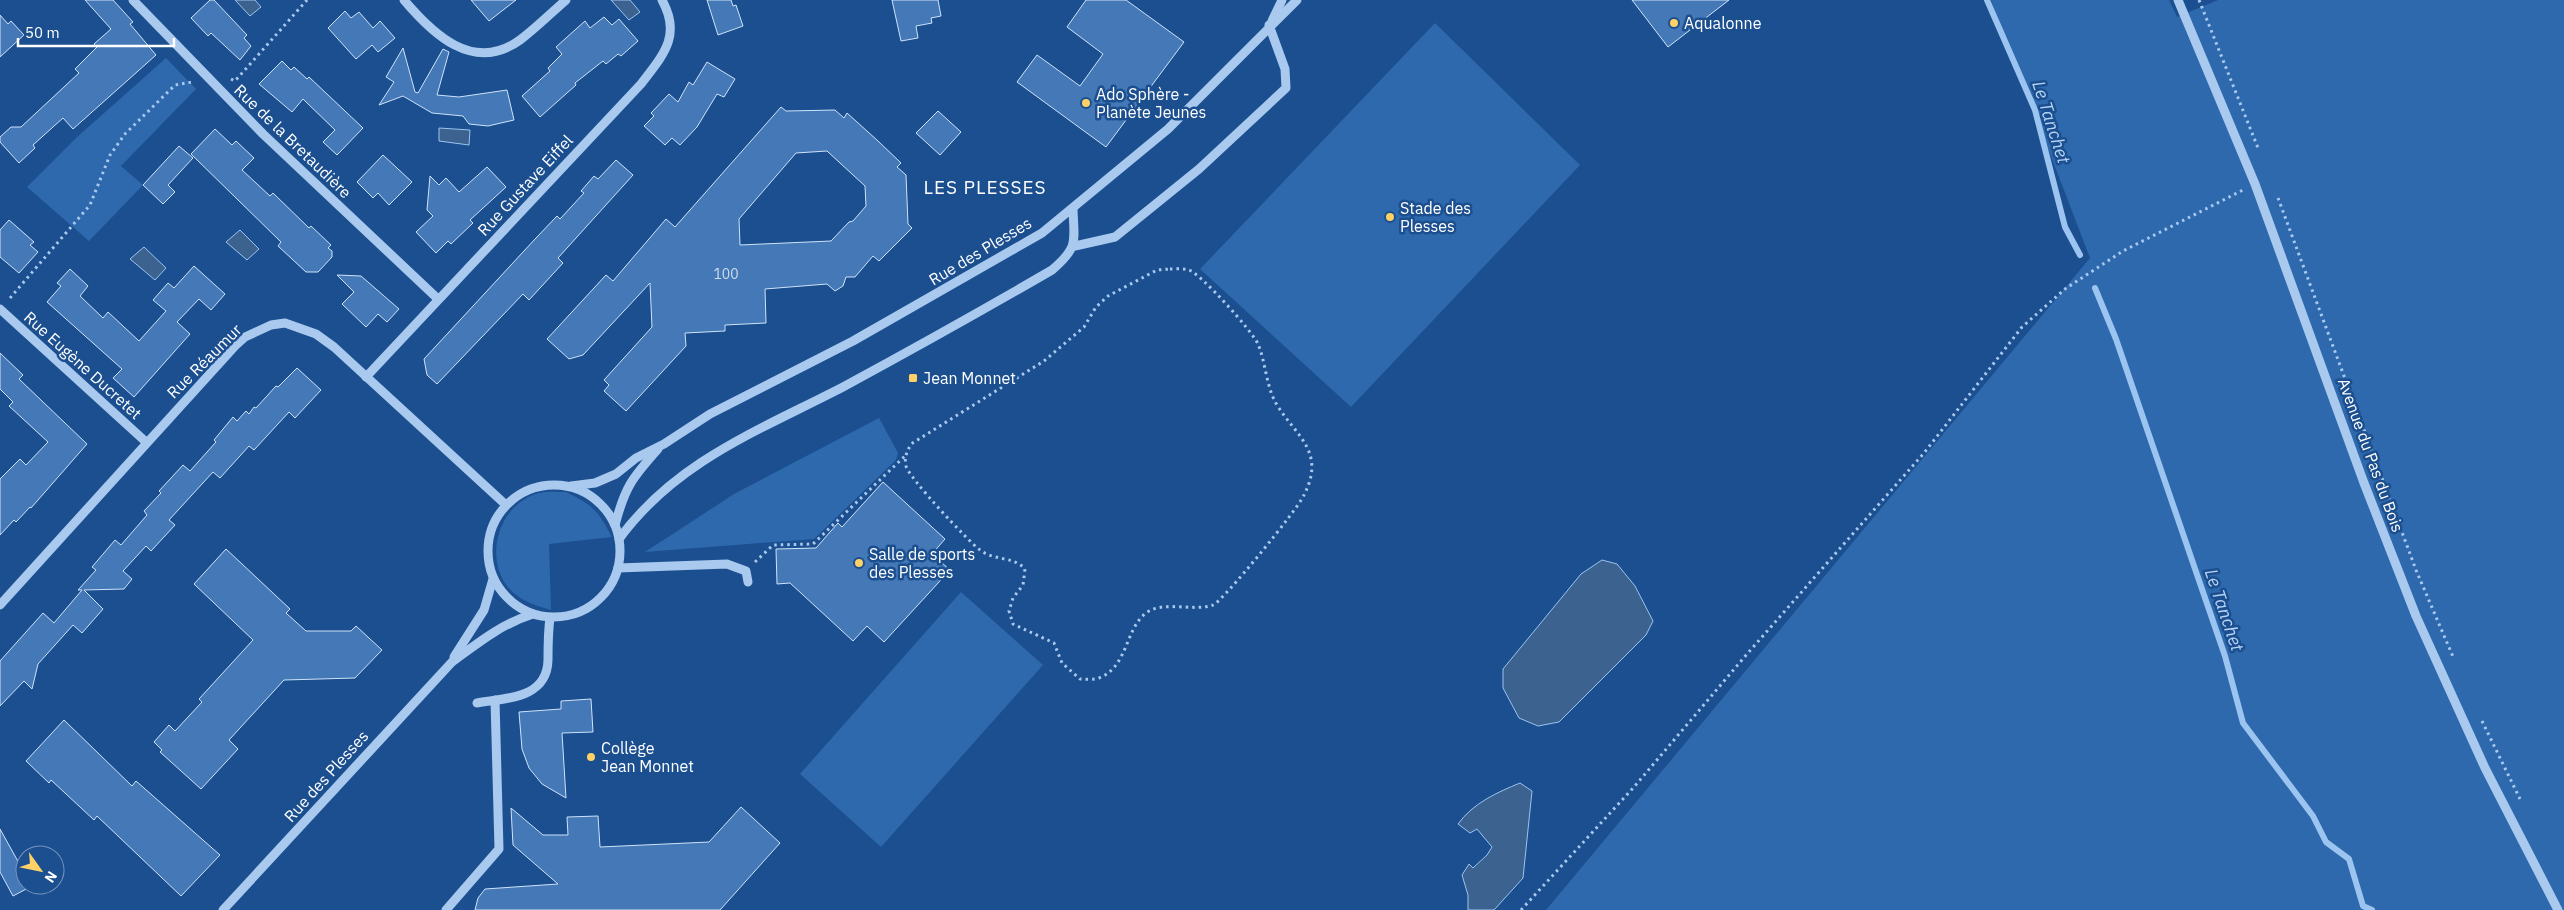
<svg xmlns="http://www.w3.org/2000/svg" width="2564" height="910" viewBox="0 0 2564 910" font-family="'IBM Plex Sans',sans-serif">
  <style>
    .green { fill: #2e69ad }
    .water { fill: #3c6290; stroke: #9cc4f0 }
    .lines { fill: none; stroke-linecap: round; stroke-linejoin: round }
    .stream { stroke: #9cc4f0; stroke-width: 6 }
    .building { fill: #4478b7; stroke: #cfe3fa; fill-rule: evenodd }
    .path { stroke: #a9c9ee; stroke-width: 3; stroke-dasharray: 2.5 4; stroke-linecap: butt }
    .minor { stroke: #a9c9ee; stroke-width: 9 }
    .poi-dot { fill: #ffd166; stroke: #1b4f8f; stroke-width: 2 }
    .labels { text-anchor: middle; stroke-width: 5; stroke-linejoin: round; paint-order: stroke }
    .number-label { font-size: 14px; fill: #d0dded }
    .poi-label { font-size: 16px; fill: #fff; stroke: #1b4f8f; text-anchor: start }
    .street-label { font-size: 16px; fill: #fff; stroke: #1b4f8f }
    .water-label { font-size: 18px; font-style: italic; fill: #b5d3f5; stroke: #1b4f8f }
    .quarter-label { font-size: 19px; letter-spacing: 1px; fill: #fff; stroke: #1b4f8f }
  </style>
  <rect width="100%" height="100%" fill="#1b4f8f"/>
  <g class="green">
    <polygon points="1991,0 2169,0 2177,17 2218,0 2564,0 2564,910 1546,910 2090,258"/>
    <polygon points="1435,23 1580,165 1351,407 1200,269"/>
    <polygon points="166,58 196,89 121,166 143,185 89,241 27,187 76,138"/>
    <polygon points="879,418 898,453 896,460 814,539 645,552 734,494"/>
    <path d="M566,492C593,505 598,511 612,537L549,544L551,610C532,605 513,598 503,580C486,548 502,503 539,493C547,491 558,492 566,492Z"/>
    <polygon points="961,592 1043,665 881,847 800,774"/>
  </g>
  <g class="water">
    <polygon points="235,0 255,0 261,7 250,16"/>
    <polygon points="611,0 630,0 640,12 629,20"/>
    <polygon points="439,128 470,130 469,145 439,141"/>
    <polygon points="240,230 259,249 247,260 226,242"/>
    <polygon points="144,247 166,268 155,280 130,259"/>
    <polygon points="1602,560 1617,564 1635,586 1653,621 1646,635 1559,722 1538,726 1519,718 1503,688 1503,669 1581,574"/>
    <path d="M1520,783L1532,791L1523,878L1494,910H1468V895L1462,875L1469,864L1473,868L1487,855L1492,847L1477,829L1470,833L1458,824C1473,803 1498,792 1520,783Z"/>
  </g>
  <g class="lines">
    <g class="stream">
      <polyline points="1987,0 2035,110 2065,227 2080,255"/>
      <polyline points="2095,288 2116,339 2225,656 2243,723 2313,816 2326,842 2349,859 2363,906 2372,910"/>
    </g>
  </g>
  <g class="building">
    <polygon points="85,0 113,0 133,22 130,24 156,55 73,129 63,118 33,145 35,148 19,163 0,142 0,137 11,127 21,127 79,73 75,69 97,47 94,44 111,29"/>
    <polygon points="210,0 214,0 247,35 244,38 251,46 240,60 211,33 208,36 191,18"/>
    <polygon points="471,0 516,0 489,21"/>
    <polygon points="707,0 731,0 733,6 736,5 743,26 718,35"/>
    <polygon points="892,0 938,0 941,16 931,18 932,23 916,26 918,38 901,41"/>
    <polygon points="1086,0 1126,0 1184,42 1106,147 1017,82 1037,55 1080,86 1103,54 1067,27"/>
    <polygon points="1632,0 1729,0 1668,47"/>
    <polygon points="345,11 351,18 359,12 373,28 380,21 395,38 378,52 372,45 356,59 328,28"/>
    <polygon points="0,15 8,24 11,21 24,35 0,57"/>
    <polygon points="604,17 612,25 619,19 638,41 621,56 618,54 606,64 603,61 575,83 576,85 540,117 522,96 550,71 548,68 562,54 556,47 585,21 590,28"/>
    <polygon points="403,48 415,92 418,93 443,49 449,52 437,95 459,97 507,90 514,120 488,126 469,124 463,116 432,113 403,96 379,105 394,82 386,77"/>
    <polygon points="282,61 291,70 294,67 307,79 309,77 363,128 337,155 323,142 335,130 303,99 292,112 259,84"/>
    <polygon points="707,62 735,79 724,97 717,94 697,127 680,145 672,138 665,145 644,126 654,116 651,113 669,94 678,102 689,82 693,85"/>
    <path d="M781,107L786,111L835,110L844,118L847,113L878,141L901,163L897,167L906,175L908,224L912,228L879,261L873,256L855,277H846L843,286L835,291L827,284L765,289L766,323L725,325V331L685,333L686,346L626,411L604,391L609,385L604,380L652,327L650,283L583,355L569,359L547,339L606,275L613,281L666,219L675,227ZM827,151L865,186L866,206L853,221L849,222L831,241L740,245L739,219L796,153Z"/>
    <polygon points="938,111 961,132 940,155 916,133"/>
    <polygon points="215,129 232,145 236,141 254,158 242,170 270,196 273,193 309,228 311,226 331,245 328,248 332,251 332,257 318,272 306,272 278,246 281,242 191,154"/>
    <polygon points="179,146 193,158 168,185 175,192 163,204 143,185"/>
    <polygon points="383,155 412,182 389,205 378,193 373,198 357,182"/>
    <polygon points="616,160 633,175 558,258 563,263 529,300 523,294 437,384 427,375 424,359 536,238 557,216 560,219 584,193 581,191 594,176 598,179"/>
    <polygon points="487,167 506,187 470,220 473,223 451,244 448,241 436,253 416,232 433,216 427,210 430,176 439,185 446,178 459,192"/>
    <polygon points="9,220 34,242 30,245 38,252 19,273 0,257 0,230"/>
    <polygon points="194,266 225,294 211,310 199,299 177,322 190,334 134,397 113,378 122,369 47,302 61,286 57,283 70,269 88,286 80,296 103,318 108,312 139,341 166,311 153,300 168,283 174,288"/>
    <polygon points="337,275 361,276 399,309 387,322 378,314 366,327 342,304 354,292"/>
    <polygon points="0,353 23,375 19,379 87,444 31,508 30,507 16,522 14,520 0,535 0,479 20,459 26,465 48,442 9,406 13,402 0,389"/>
    <polygon points="297,368 321,390 295,418 289,412 254,450 249,446 220,478 213,472 169,520 175,525 151,551 146,546 123,571 132,579 124,589 84,590 103,609 82,633 73,625 38,664 32,689 24,681 0,706 0,661 43,613 54,623 82,590 78,590 96,570 92,567 115,540 121,545 147,515 144,511 161,493 159,491 183,465 190,471 216,442 214,440 233,417 237,421 246,411 249,414 254,407 256,408 276,386 278,387"/>
    <polygon points="883,482 945,539 932,554 950,570 884,642 867,626 853,641 790,583 777,584 776,549 816,548 838,523 842,527"/>
    <polygon points="226,549 290,609 286,613 306,631 351,631 356,626 382,650 355,678 284,680 229,740 238,749 201,789 160,752 162,750 154,742 169,725 175,731 202,702 199,699 253,640 194,584"/>
    <polygon points="591,699 593,732 562,733 566,798 542,784 529,768 522,749 519,712 561,709 561,701"/>
    <polygon points="64,720 132,786 136,781 220,855 181,896 97,816 94,820 51,780 49,783 26,761"/>
    <polygon points="741,807 780,843 720,910 475,910 478,898 485,889 558,884 513,845 511,808 543,835 568,835 567,817 598,816 600,847 709,842"/>
    <polygon points="0,829 25,874 25,885 32,886 13,896 0,872"/>
  </g>
  <g class="lines">
    <g class="path">
      <polyline points="2199,0 2258,148"/>
      <polyline points="231,79 235,81 307,0"/>
      <polyline points="2278,198 2416,570 2454,659"/>
      <path d="M1170,269C1175,269 1183,268 1189,270C1201,274 1253,332 1258,344C1266,363 1266,387 1277,405C1297,437 1326,452 1304,495C1298,509 1223,601 1213,605C1194,612 1163,600 1146,613C1125,629 1128,667 1099,678C1094,680 1086,679 1080,679L1062,663L1054,643L1013,624L1009,611L1013,598L1023,585L1025,569C1014,556 994,561 980,550C969,542 908,477 906,466C904,457 907,452 911,444L1044,361L1084,327L1096,307L1108,296L1157,270Z"/>
      <polyline points="10,298 90,205 110,155 125,134 175,85 192,82"/>
      <polyline points="755,562 773,545 813,544 906,455"/>
      <polyline points="2482,721 2520,799"/>
      <polyline points="1521,910 1634,787 1747,654 1924,453 2022,327 2065,289 2123,251 2243,190"/>
    </g>
    <g class="minor">
      <polyline points="133,0 263,134 438,299"/>
      <path d="M404,0C432,33 473,74 520,40C536,28 551,13 566,0"/>
      <polyline points="2178,0 2255,184 2364,483 2416,616 2485,768 2558,910"/>
      <polyline points="1272,21 1282,0"/>
      <polyline points="1075,246 1115,237 1199,169 1286,88 1285,69 1269,25"/>
      <polyline points="0,309 146,442"/>
      <path d="M366,377L641,84C663,55 682,36 662,0"/>
      <circle cx="554" cy="551" r="66"/>
      <polyline points="571,486 595,483 616,474 636,458 664,444 710,414 853,341 1042,233 1168,129 1297,0"/>
      <path d="M615,525C625,487 632,478 658,449"/>
      <path d="M619,539C676,461 760,430 843,387C913,349 983,310 1052,270C1079,247 1074,242 1073,209"/>
      <polyline points="618,568 727,564 746,571 748,582"/>
      <polyline points="0,605 235,346 245,337 271,325 285,323 316,334 334,347 506,505"/>
      <polyline points="454,657 484,610 493,579"/>
      <path d="M477,703C506,698 547,699 548,660C548,645 548,632 550,618"/>
      <path d="M223,910L452,662C478,643 501,624 533,614"/>
      <polyline points="446,910 499,849 495,700"/>
    </g>
  </g>
  <g class="poi-dot">
    <circle cx="1674" cy="23" r="5"/>
    <circle cx="1086" cy="103" r="5"/>
    <circle cx="1390" cy="217" r="5"/>
    <rect x="908" y="373" width="10" height="10" rx="2.5"/>
    <circle cx="859" cy="563" r="5"/>
    <circle cx="591" cy="757" r="5"/>
  </g>
  <g class="labels">
    <g class="number-label">
      <text x="726" y="279">100</text>
    </g>
    <g class="poi-label">
      <text x="1684" y="29">Aqualonne</text>
      <text x="1096" y="100">Ado Sphère -<tspan x="1096" dy="18">Planète Jeunes</tspan></text>
      <text x="1400" y="214">Stade des<tspan x="1400" dy="18">Plesses</tspan></text>
      <text x="923" y="384">Jean Monnet</text>
      <text x="869" y="560">Salle de sports<tspan x="869" dy="18">des Plesses</tspan></text>
      <text x="601" y="754">Collège<tspan x="601" dy="18">Jean Monnet</tspan></text>
    </g>
    <g class="street-label">
      <text transform="translate(293 141) rotate(44)" y="6">Rue de la Bretaudière</text>
      <text transform="translate(525 185) rotate(-47)" y="6">Rue Gustave Eiffel</text>
      <text transform="translate(980 251) rotate(-31)" y="6">Rue des Plesses</text>
      <text transform="translate(204 361) rotate(-45)" y="6">Rue Réaumur</text>
      <text transform="translate(83 365) rotate(42)" y="6">Rue Eugène Ducretet</text>
      <text transform="translate(2371 455) rotate(70)" y="6">Avenue du Pas du Bois</text>
      <text transform="translate(326 776) rotate(-48)" y="6">Rue des Plesses</text>
    </g>
    <g class="water-label">
      <text transform="translate(2051 122) rotate(72)" y="6">Le Tanchet</text>
      <text transform="translate(2224 610) rotate(71)" y="6">Le Tanchet</text>
    </g>
    <g class="quarter-label">
      <text x="985" y="194">LES PLESSES</text>
    </g>
  </g>
  <g transform="translate(40 870) rotate(123)"><circle r="24" fill="#1b4f8f" stroke="#7695bc"/>
  <path d="M0-4L9 19L0 12L-9 19Z" fill="#ffd166"/>
  <text y="-8" font-size="14" font-weight="bold" text-anchor="middle" fill="#ffffff">N</text>
  </g>
  <path d="M18 38v8h156v-8" fill="none" stroke="#ffffff" stroke-width="2.5"/>
  <text x="25" y="38" font-size="15" fill="#ffffff" stroke="#1b4f8f" stroke-width="4" paint-order="stroke">50 m</text>
</svg>
